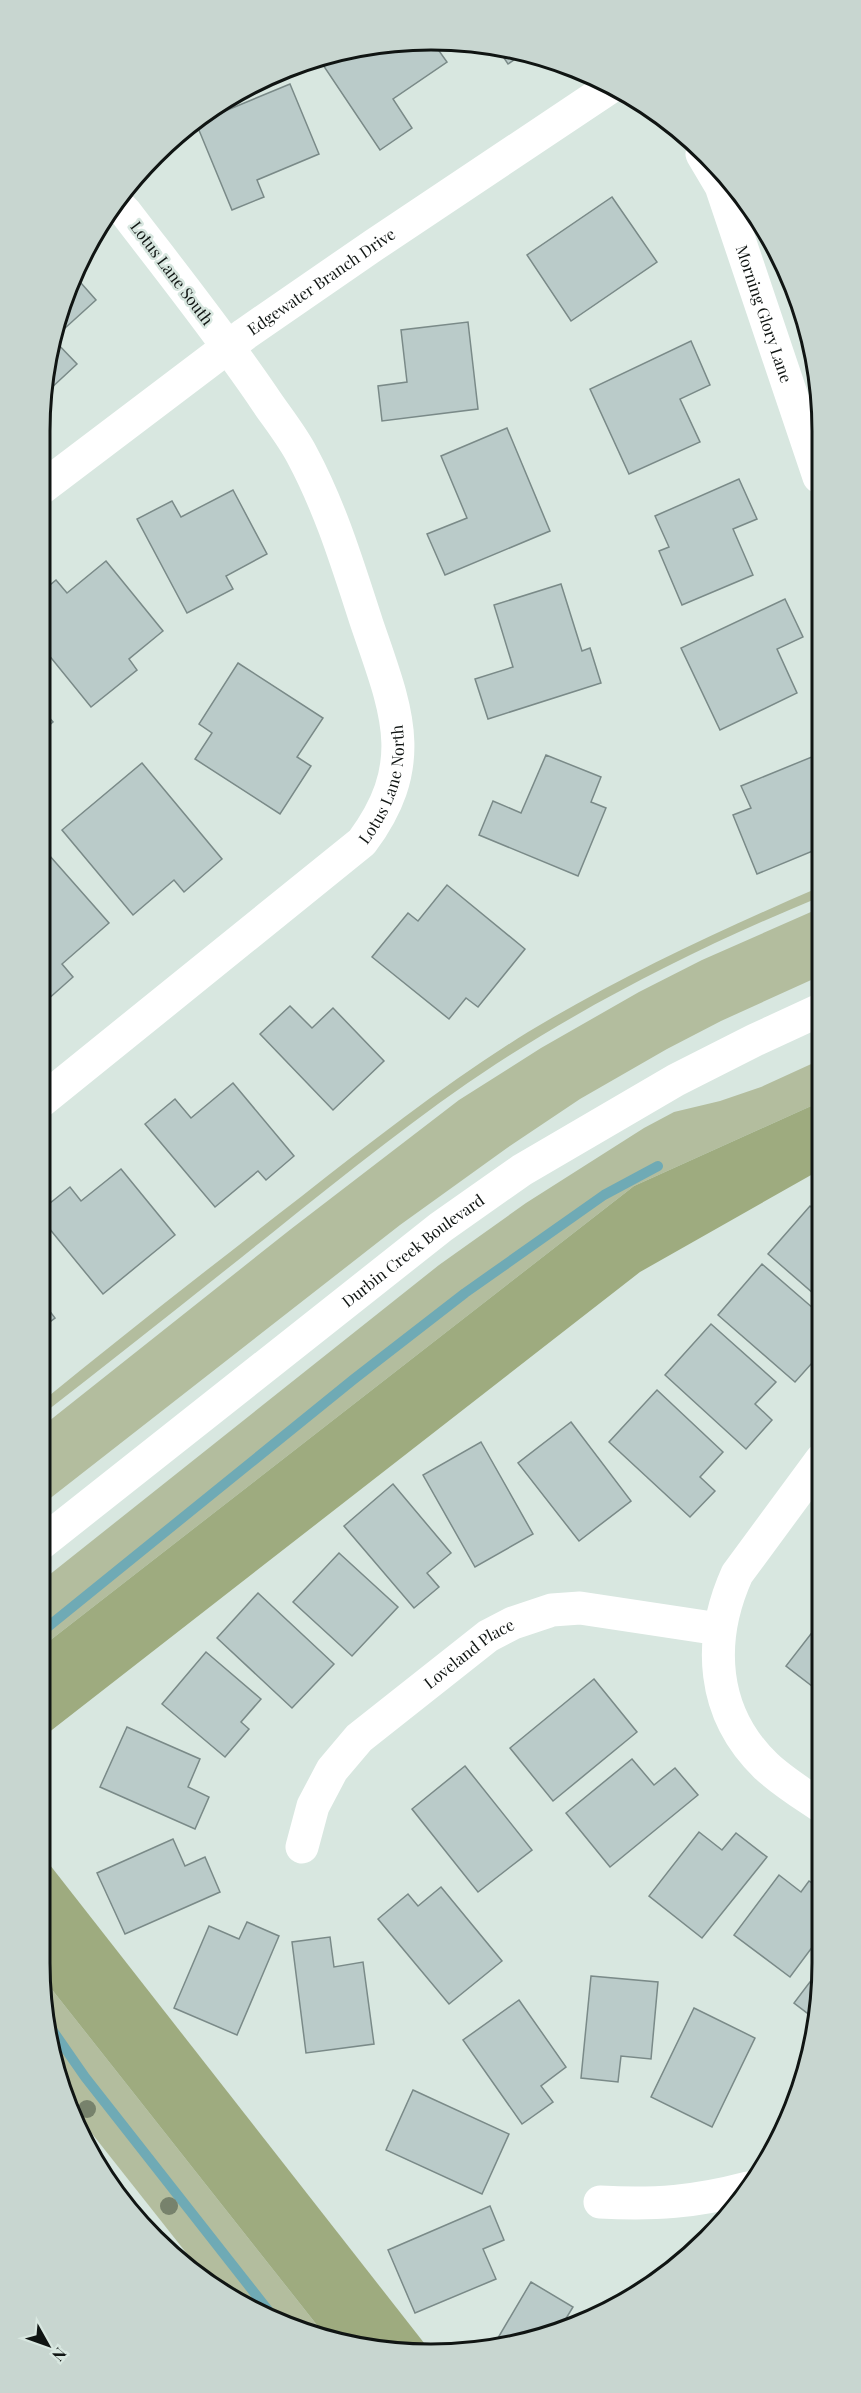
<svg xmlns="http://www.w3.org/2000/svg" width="861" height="2393" viewBox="0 0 861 2393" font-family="'Playfair Display',serif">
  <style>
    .green { fill: #b3bd9e }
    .forest { fill: #9eab7f }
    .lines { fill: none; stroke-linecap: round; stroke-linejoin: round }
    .stream { stroke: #6faab5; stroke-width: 10 }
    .building { fill: #bacbc9; stroke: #7a8a88; stroke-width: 1.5 }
    .minor { stroke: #fff; stroke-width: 33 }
    .tree { fill: #77826c }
    .labels { text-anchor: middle; stroke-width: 5; stroke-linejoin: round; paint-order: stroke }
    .street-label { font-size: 16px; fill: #101513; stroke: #d8e7e0 }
    .rim { fill: none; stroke: #101513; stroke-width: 3 }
  </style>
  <rect width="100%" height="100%" fill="#d8e7e0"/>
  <g class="green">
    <path d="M820,887V897C708,943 598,998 496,1064C420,1114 348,1172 277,1229C198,1292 119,1355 39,1417V1404C126,1333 214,1264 302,1196C375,1139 449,1081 528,1032C621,976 720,930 820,887Z"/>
    <polygon points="820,908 820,976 721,1021 667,1049 580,1099 507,1148 400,1225 39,1507 39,1429 291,1229 459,1100 541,1048 639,992 702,960"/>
    <polygon points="820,1060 820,1102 634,1186 39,1649 39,1583 439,1265 526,1203 644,1128 674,1112 720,1101 761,1087"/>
    <polygon points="42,1977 324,2334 257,2313 199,2269 67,2102"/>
  </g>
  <g class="forest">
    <polygon points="820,1102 820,1170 640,1272 39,1740 39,1649 634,1186"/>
    <polygon points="39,1851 428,2348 380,2351 324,2334 42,1977 39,1962"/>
  </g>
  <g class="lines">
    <g class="stream">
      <polyline points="39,1634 354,1379 465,1293 604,1195 658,1166"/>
      <polyline points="53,2031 85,2077 275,2319"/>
    </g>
  </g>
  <g class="building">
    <polygon points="432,41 447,62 393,99 412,128 380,150 319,59 325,55 379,42"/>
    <polygon points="496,46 527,51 508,64"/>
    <polygon points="290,84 319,154 257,180 264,197 232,210 196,123"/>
    <polygon points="612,197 657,262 571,321 527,255"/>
    <polygon points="73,274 96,300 53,339 77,364 48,391 45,388 52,330"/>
    <polygon points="468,322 478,409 382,421 378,386 407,382 401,330"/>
    <polygon points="691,341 710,385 680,399 700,442 629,474 590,389"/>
    <polygon points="507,428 550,531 445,575 427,534 467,518 441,456"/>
    <polygon points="739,479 757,519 733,529 753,575 682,605 659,551 669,547 655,516"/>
    <polygon points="233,490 267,554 226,576 233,589 187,613 137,519 172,501 181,517"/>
    <polygon points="106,561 163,631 129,659 137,670 91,707 39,643 39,594 56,580 67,593"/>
    <polygon points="561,584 582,651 590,648 601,683 488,719 475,679 513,667 494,605"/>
    <polygon points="785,599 803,637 777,649 797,693 720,730 681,648"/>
    <polygon points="238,663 323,718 297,757 311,766 280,814 195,759 212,733 199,724"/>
    <polygon points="39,706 53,722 39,734"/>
    <polygon points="819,754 820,848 757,874 733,815 751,808 741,786"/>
    <polygon points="546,755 601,777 591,802 606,808 578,876 479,835 493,801 521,813"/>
    <polygon points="142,763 222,859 184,892 174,880 133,915 62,830"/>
    <polygon points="49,855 109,923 62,964 73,977 46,1001 39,993 39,864"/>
    <polygon points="447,885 525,949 478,1007 466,998 449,1019 372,957 408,913 418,921"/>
    <polygon points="290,1006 312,1028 333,1008 384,1061 333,1110 260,1034"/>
    <polygon points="233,1083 294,1156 266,1180 258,1171 215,1207 145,1124 175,1099 191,1118"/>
    <polygon points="121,1169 175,1235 103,1294 39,1216 39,1212 70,1187 81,1201"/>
    <polygon points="810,1206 820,1215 821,1300 768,1254"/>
    <polygon points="762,1264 821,1315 821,1353 795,1382 718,1315"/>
    <polygon points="39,1297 55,1318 39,1330"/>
    <polygon points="711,1324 776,1382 755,1404 772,1420 746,1449 665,1375"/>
    <polygon points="657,1390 723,1452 700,1477 715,1491 690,1517 609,1442"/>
    <polygon points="571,1422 631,1501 579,1541 518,1463"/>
    <polygon points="481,1442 533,1534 475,1567 423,1475"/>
    <polygon points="393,1484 451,1553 427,1573 439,1587 414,1608 344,1526"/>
    <polygon points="339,1553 398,1607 352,1656 293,1602"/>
    <polygon points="258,1593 334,1664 292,1708 217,1638"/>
    <polygon points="821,1621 821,1693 786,1666"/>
    <polygon points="206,1652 261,1699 241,1722 249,1729 225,1757 162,1704"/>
    <polygon points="594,1679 637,1732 553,1801 510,1748"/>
    <polygon points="127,1727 200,1759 188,1787 209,1797 195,1829 100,1787"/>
    <polygon points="632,1759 654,1785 675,1768 698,1795 610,1867 566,1813"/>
    <polygon points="465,1766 532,1850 478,1892 412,1809"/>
    <polygon points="699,1832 722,1850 736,1833 767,1857 702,1938 649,1896"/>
    <polygon points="173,1839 185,1866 205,1857 220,1892 125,1934 97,1873"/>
    <polygon points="779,1875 801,1892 809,1881 822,1890 822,1934 790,1977 734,1935"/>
    <polygon points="441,1887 502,1961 449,2004 378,1919 408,1894 418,1906"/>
    <polygon points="247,1922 279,1936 237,2035 174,2008 209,1926 239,1939"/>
    <polygon points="330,1937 334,1967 363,1962 374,2044 306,2053 292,1942"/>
    <polygon points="822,1966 815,2019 794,2003"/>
    <polygon points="591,1976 658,1982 651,2059 621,2056 618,2082 581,2078"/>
    <polygon points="519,2000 566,2067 541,2086 553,2102 522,2124 463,2040"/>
    <polygon points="694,2008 755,2038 712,2127 651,2097"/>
    <polygon points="413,2090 509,2134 482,2194 386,2150"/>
    <polygon points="490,2206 504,2240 483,2249 496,2279 415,2313 388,2250"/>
    <polygon points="531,2282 573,2307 562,2325 564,2326 531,2341 495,2343"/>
  </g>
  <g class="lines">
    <g class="minor">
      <path id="s1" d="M702,154L721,186L819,477"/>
      <path id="s2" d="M39,490L245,334L374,245L612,86"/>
      <path id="s3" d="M39,1103L362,842C421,763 396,709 367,624C348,566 331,509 302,455C291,434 275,415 262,395C219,332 172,273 126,213L114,201"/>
      <path d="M821,1460L737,1574C707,1641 711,1713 766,1766C783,1782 803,1794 822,1807"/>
      <path id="s4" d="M39,1545L441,1227L522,1170L676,1080L755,1040L820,1010"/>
      <path id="s5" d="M302,1847L313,1806L332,1770L359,1738L488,1636L513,1623L552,1610L580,1608L719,1629"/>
      <path d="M600,2202C655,2205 695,2202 748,2188"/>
    </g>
  </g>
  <g class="tree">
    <circle cx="87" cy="2109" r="9"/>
    <circle cx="169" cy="2206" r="9"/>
  </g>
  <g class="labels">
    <g class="street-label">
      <text transform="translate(172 273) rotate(53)" y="6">Lotus Lane South</text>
      <text dy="6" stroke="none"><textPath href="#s2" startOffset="351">Edgewater Branch Drive</textPath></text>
      <text dy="6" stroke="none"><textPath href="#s1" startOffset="172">Morning Glory Lane</textPath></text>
      <text dy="6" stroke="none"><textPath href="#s3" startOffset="478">Lotus Lane North</textPath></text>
      <text dy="6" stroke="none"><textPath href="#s4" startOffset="476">Durbin Creek Boulevard</textPath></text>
      <text dy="6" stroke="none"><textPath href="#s5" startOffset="264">Loveland Place</textPath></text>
    </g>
  </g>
  <path d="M0 0H861V2393H0ZM431 50H431A381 381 0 0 1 812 431V1963A381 381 0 0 1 431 2344H431A381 381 0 0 1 50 1963V431A381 381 0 0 1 431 50Z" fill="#c8d6d0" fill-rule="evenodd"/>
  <path class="rim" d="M431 50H431A381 381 0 0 1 812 431V1963A381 381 0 0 1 431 2344H431A381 381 0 0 1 50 1963V431A381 381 0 0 1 431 50Z"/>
  <g transform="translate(48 2345) rotate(130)" stroke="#d8e7e0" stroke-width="4.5" paint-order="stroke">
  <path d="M0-4.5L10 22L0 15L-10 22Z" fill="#101513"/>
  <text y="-9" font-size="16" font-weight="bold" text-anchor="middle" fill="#101513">N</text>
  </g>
</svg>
